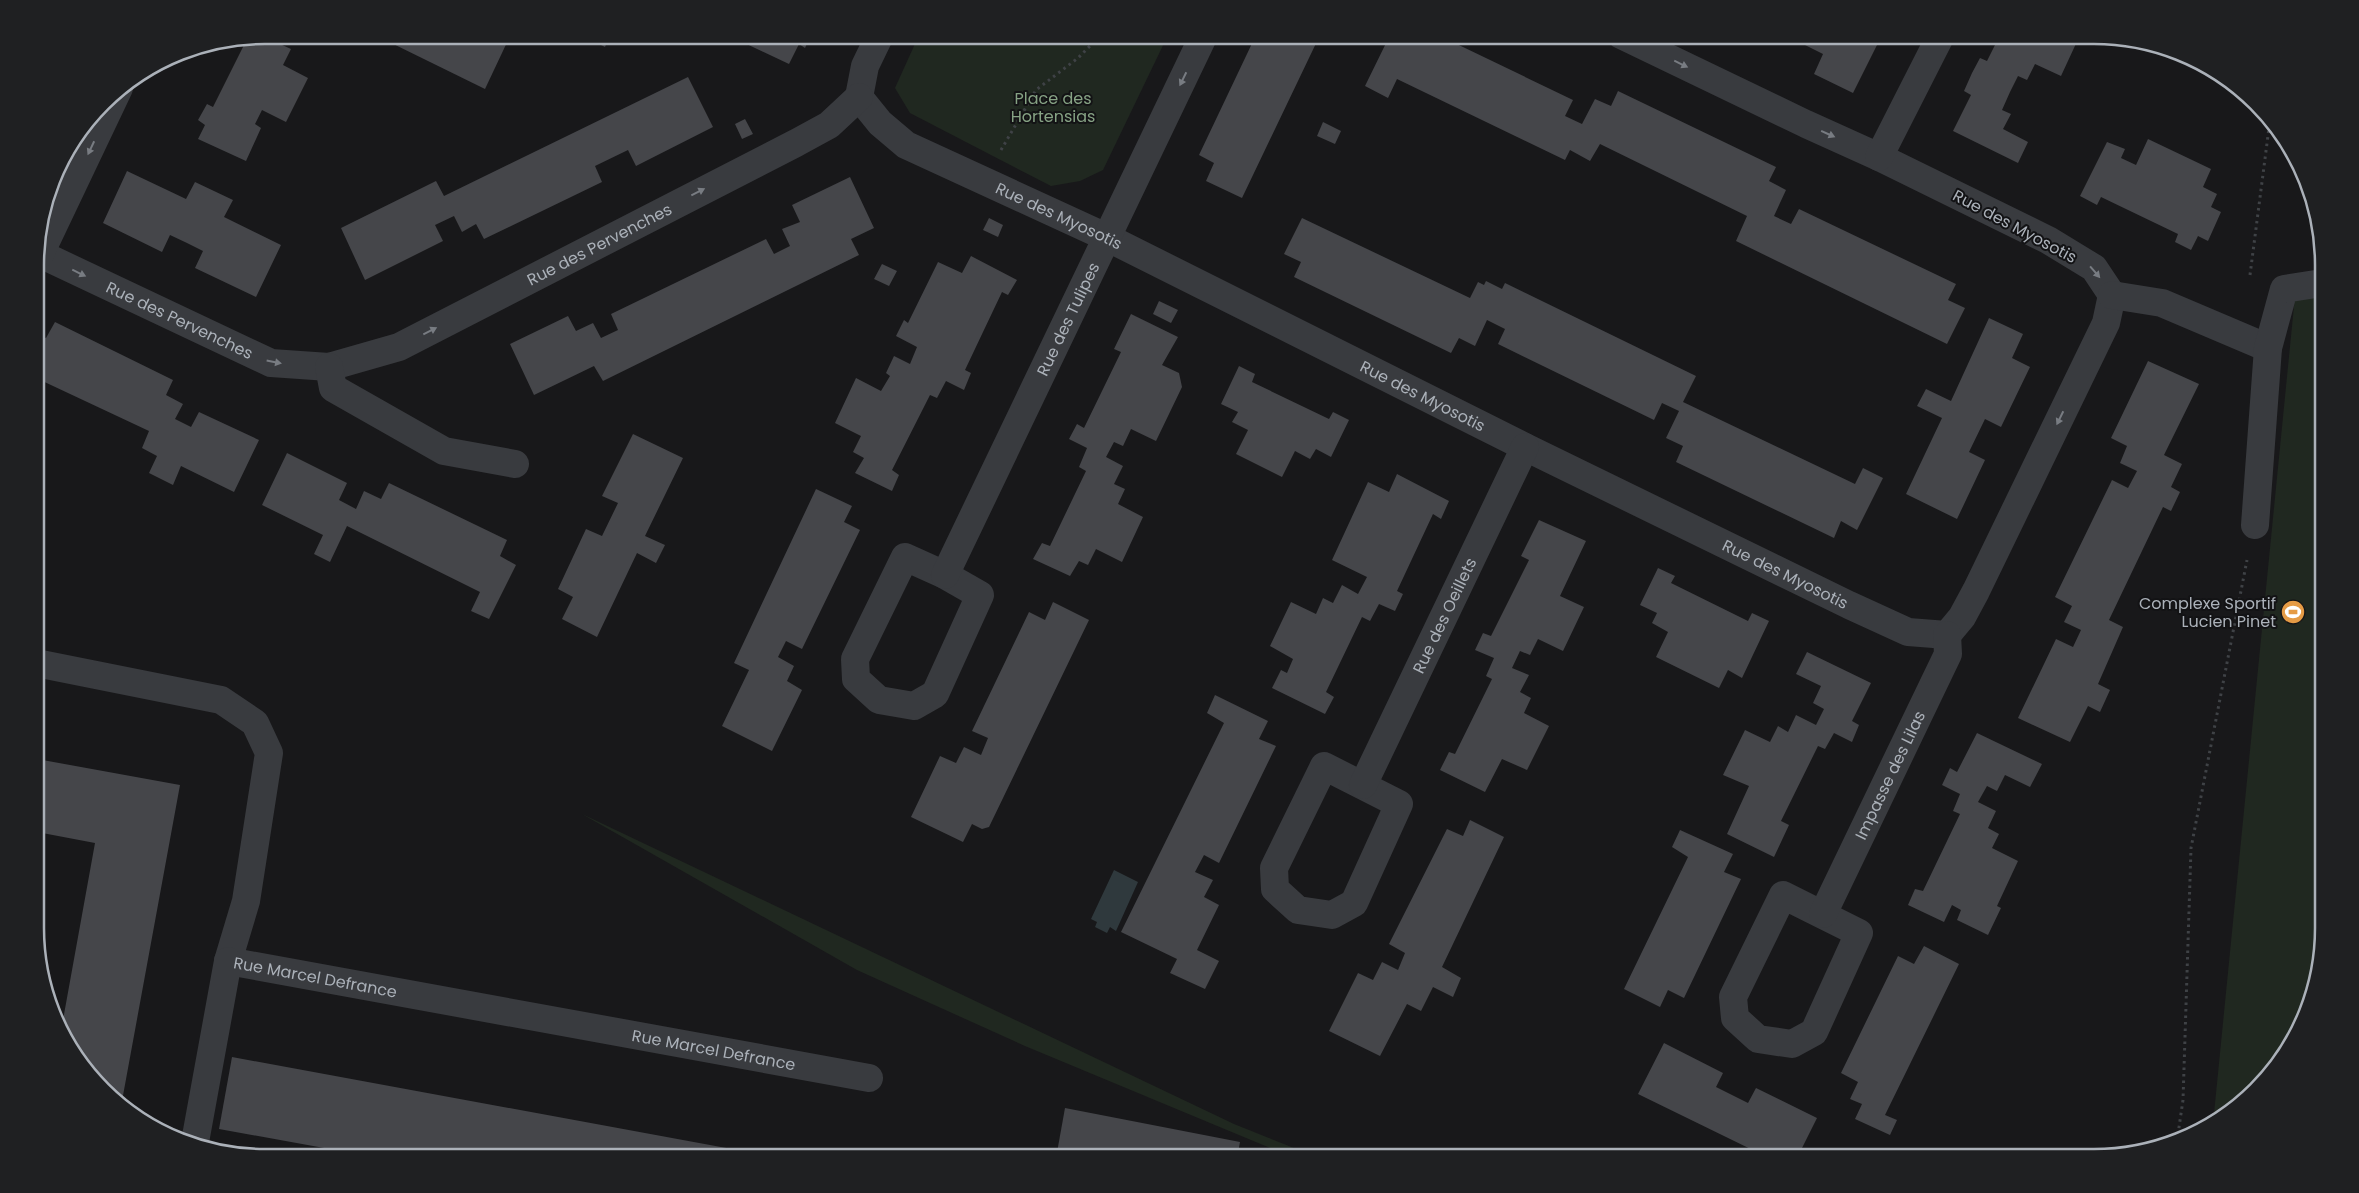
<svg xmlns="http://www.w3.org/2000/svg" width="2359" height="1193" viewBox="0 0 2359 1193" font-family="Poppins,sans-serif">
  <style>
    .green { fill: #202820 }
    .water { fill: #2f393d }
    .building { fill: #45464a }
    .lines { fill: none; stroke-linecap: round; stroke-linejoin: round }
    .path { stroke: #3f4246; stroke-width: 3; stroke-dasharray: 2.5 4; stroke-linecap: butt }
    .minor { stroke: #393b3f; stroke-width: 28 }
    .oneway { fill: #787c82 }
    .labels { text-anchor: middle; stroke-width: 4; stroke-linejoin: round; paint-order: stroke }
    .park-label { font-size: 16px; fill: #86a284; stroke: #131315 }
    .street-label { font-size: 16px; fill: #abb1b9; stroke: #131315 }
    .poi-label { font-size: 16px; fill: #abb1b9; stroke: #131315; text-anchor: end }
    .rim { fill: none; stroke: #abb1b9; stroke-width: 2.5 }
  </style>
  <rect width="100%" height="100%" fill="#18181a"/>
  <g class="green">
    <polygon points="919,35 1168,35 1103,170 1080,181 1051,186 910,113 895,88"/>
    <polygon points="2322,292 2324,928 2300,1030 2267,1080 2222,1119 2213,1124 2295,296"/>
    <polygon points="582,814 1234,1124 1319,1158 1294,1158 1025,1046 857,970"/>
  </g>
  <polygon class="water" points="1114,870 1138,882 1116,931 1110,927 1107,933 1095,927 1097,922 1091,919"/>
  <g class="building">
    <polygon points="265,35 285,35 280,44 291,49 283,65 308,78 286,122 262,110 255,124 261,128 246,161 198,139 205,125 198,120 207,104 213,107 247,39"/>
    <polygon points="375,35 509,35 510,36 485,89"/>
    <polygon points="581,35 610,35 605,47"/>
    <polygon points="738,35 811,35 805,48 799,44 789,64 736,39"/>
    <polygon points="1256,35 1320,35 1242,198 1206,181 1214,163 1199,155"/>
    <polygon points="1390,35 1399,35 1409,40 1411,35 1438,35 1573,100 1565,116 1582,124 1595,99 1611,106 1618,91 1776,167 1769,181 1786,190 1774,216 1791,224 1799,209 1956,284 1948,300 1965,308 1947,344 1736,241 1747,216 1600,144 1590,161 1570,150 1565,160 1397,79 1388,98 1365,86"/>
    <polygon points="1803,35 1882,35 1853,93 1814,74 1823,54 1799,42"/>
    <polygon points="2000,35 2080,35 2061,76 2035,64 2027,80 2018,76 2010,92 2002,110 2011,114 2003,129 2028,142 2018,163 1953,131 1971,95 1964,91 1972,73 1980,58 1987,61"/>
    <polygon points="688,77 713,127 636,166 628,150 595,166 602,182 484,239 476,224 462,232 454,216 435,225 443,241 365,280 341,228 436,181 444,196"/>
    <polygon points="745,119 753,134 742,139 735,124"/>
    <polygon points="1323,122 1341,131 1335,144 1317,136"/>
    <polygon points="2148,139 2211,169 2203,187 2217,194 2211,207 2221,212 2208,241 2198,236 2191,250 2175,242 2178,234 2101,197 2097,205 2080,196 2107,142 2125,149 2121,158 2136,165"/>
    <polygon points="127,171 186,199 195,182 233,200 224,217 281,245 256,297 195,268 203,251 187,243 170,235 162,252 103,223"/>
    <polygon points="850,177 874,228 851,239 859,255 603,381 594,366 534,395 510,344 568,316 576,331 593,323 601,338 618,330 611,314 766,239 774,254 790,246 782,229 800,222 792,205"/>
    <polygon points="989,218 1003,225 998,237 983,230"/>
    <polygon points="1302,218 1470,298 1478,282 1484,285 1486,281 1502,289 1505,283 1696,376 1683,402 1855,484 1863,468 1883,478 1857,530 1841,521 1834,538 1676,462 1683,446 1666,438 1679,411 1662,403 1654,420 1498,344 1505,329 1487,320 1475,346 1459,338 1451,353 1294,277 1301,262 1284,254"/>
    <polygon points="971,256 1017,280 1008,295 1002,292 983,332 965,370 971,373 964,390 946,381 937,398 930,395 892,470 899,475 892,491 855,473 864,458 853,452 861,436 835,423 856,378 881,391 890,376 886,373 894,356 910,364 917,347 896,336 904,320 908,323 938,262 962,273"/>
    <polygon points="882,264 897,271 889,286 874,279"/>
    <polygon points="1159,301 1178,310 1171,323 1153,314"/>
    <polygon points="1131,314 1178,337 1162,365 1179,373 1182,387 1156,441 1131,429 1123,446 1114,442 1106,457 1123,466 1114,484 1125,489 1118,504 1143,517 1122,562 1096,549 1088,565 1079,561 1070,576 1033,559 1042,543 1050,546 1086,471 1079,467 1087,448 1069,439 1077,424 1084,428 1121,352 1114,349"/>
    <polygon points="1989,318 2023,334 2012,358 2030,367 2001,427 1985,419 1969,452 1985,460 1957,519 1906,494 1942,418 1917,406 1926,389 1951,401"/>
    <polygon points="55,322 173,380 166,395 183,404 175,419 191,427 199,412 259,440 234,492 181,466 173,485 149,473 157,456 142,448 149,431 36,378 36,333 46,338"/>
    <polygon points="2148,361 2199,384 2164,455 2182,464 2171,487 2180,492 2171,511 2163,507 2109,620 2123,627 2098,684 2110,690 2100,712 2088,706 2070,742 2018,718 2056,639 2073,647 2081,630 2064,622 2072,606 2055,597 2112,480 2128,488 2137,471 2120,463 2127,446 2111,438"/>
    <polygon points="1239,366 1255,374 1252,382 1329,419 1333,412 1349,420 1331,457 1316,449 1310,459 1295,451 1282,477 1236,454 1248,430 1232,422 1238,412 1221,404"/>
    <polygon points="633,434 683,458 645,536 665,545 656,563 637,553 597,637 562,619 573,597 558,589 586,529 602,536 618,503 602,496"/>
    <polygon points="287,453 347,483 339,500 356,509 364,491 381,499 389,483 507,540 500,556 516,565 489,619 471,611 480,592 347,526 330,562 314,554 323,535 262,505"/>
    <polygon points="1397,474 1449,501 1441,519 1433,514 1397,591 1403,594 1395,611 1379,604 1370,621 1362,617 1326,692 1334,697 1325,714 1272,688 1281,670 1287,673 1293,659 1270,646 1291,602 1316,614 1323,598 1333,603 1342,585 1358,594 1367,577 1332,560 1368,482 1389,492"/>
    <polygon points="816,489 852,506 844,522 860,530 802,649 786,641 778,657 794,666 787,681 802,690 772,751 722,726 749,670 734,663"/>
    <polygon points="1539,520 1586,541 1560,596 1584,607 1563,651 1538,639 1530,655 1520,651 1512,668 1529,675 1520,692 1531,698 1524,713 1549,726 1527,770 1502,759 1485,792 1440,770 1449,752 1455,754 1492,679 1486,676 1494,658 1475,650 1483,633 1491,636 1529,560 1521,556"/>
    <polygon points="1658,568 1675,576 1671,583 1748,621 1752,613 1769,621 1742,678 1728,670 1719,688 1656,657 1668,632 1652,623 1657,613 1640,605"/>
    <polygon points="1053,602 1089,620 989,827 982,829 972,824 963,842 911,817 940,756 956,763 964,747 981,755 988,738 972,731 1029,612 1045,620"/>
    <polygon points="1807,652 1871,683 1852,721 1859,725 1852,742 1834,733 1825,749 1818,746 1781,821 1789,825 1774,857 1727,834 1749,786 1723,775 1745,730 1770,742 1778,726 1788,732 1796,715 1816,725 1824,709 1813,703 1821,686 1796,674"/>
    <polygon points="1215,695 1268,721 1259,739 1276,746 1219,863 1204,855 1195,872 1213,880 1204,897 1219,905 1197,950 1219,961 1205,989 1170,973 1177,959 1121,932 1224,723 1207,713"/>
    <polygon points="1977,733 2042,764 2030,787 2005,775 1997,791 1987,786 1978,802 1996,811 1988,828 1999,834 1992,848 2018,861 1997,906 2001,908 1988,935 1957,920 1961,910 1952,905 1944,922 1908,905 1915,889 1923,891 1960,814 1953,811 1960,794 1942,785 1950,768 1957,772"/>
    <polygon points="37,759 180,785 122,1101 82,1068 61,1031 95,843 37,832"/>
    <polygon points="1470,820 1504,837 1442,967 1461,978 1453,997 1433,987 1421,1011 1407,1004 1380,1056 1329,1031 1358,973 1373,980 1382,962 1398,970 1405,953 1389,944 1447,829 1463,836"/>
    <polygon points="1680,830 1733,854 1724,872 1741,879 1684,998 1668,990 1660,1007 1624,989 1688,857 1672,847"/>
    <polygon points="1924,946 1959,964 1885,1115 1897,1120 1890,1135 1855,1119 1862,1104 1850,1099 1858,1082 1841,1073 1898,956 1914,964"/>
    <polygon points="1664,1043 1723,1073 1716,1087 1748,1103 1756,1088 1817,1118 1797,1158 1769,1158 1638,1094"/>
    <polygon points="232,1057 748,1152 747,1158 379,1158 219,1129"/>
    <polygon points="1065,1108 1240,1142 1237,1158 1056,1158"/>
  </g>
  <g class="lines">
    <g class="path">
      <polyline points="1001,150 1036,90 1078,58 1101,35"/>
      <polyline points="2250,275 2270,120"/>
      <polyline points="2177,1141 2183,1100 2191,848 2247,560"/>
    </g>
    <g class="minor">
      <path id="s1" d="M880,35L865,66L859,97L880,123L906,145L1106,237L1525,447L1849,605L1908,632L1947,635L1962,617L1976,591L2106,323L2112,295L2094,268L2048,240L1879,157L1806,124L1621,35"/>
      <polyline points="1879,157 1941,35"/>
      <path id="s2" d="M36,252L271,363L329,367L399,347L796,143L829,125L859,97"/>
      <polyline points="40,254 119,88"/>
      <polyline points="2112,295 2162,303 2268,348"/>
      <polyline points="329,367 333,388 444,451 515,464"/>
      <polyline points="2255,525 2268,348 2284,289 2322,283"/>
      <polygon points="905,557 945,575 980,595 935,694 914,706 879,700 856,679 855,659"/>
      <path id="s3" d="M945,575L1204,35"/>
      <path id="s4" d="M36,663L221,700L255,723L269,753L246,901L228,961L869,1078"/>
      <polygon points="1324,766 1399,804 1354,903 1332,915 1298,910 1275,889 1274,868"/>
      <path id="s5" d="M1363,785L1525,447"/>
      <polygon points="1783,895 1859,933 1814,1032 1792,1044 1758,1039 1735,1018 1733,997"/>
      <path id="s6" d="M1823,914L1948,654L1947,635"/>
      <polyline points="195,1142 228,961"/>
    </g>
  </g>
  <defs><path id="oneway-solid" d="M-6-.8H1V-3.2L6.5 0L1 3.2V.8H-6Z" transform="scale(1.25)"/></defs>
  <g class="oneway">
    <use href="#oneway-solid" transform="translate(1681 64) rotate(26)"/>
    <use href="#oneway-solid" transform="translate(1183 79) rotate(116)"/>
    <use href="#oneway-solid" transform="translate(1828 134) rotate(24)"/>
    <use href="#oneway-solid" transform="translate(91 148) rotate(115)"/>
    <use href="#oneway-solid" transform="translate(698 192) rotate(-27)"/>
    <use href="#oneway-solid" transform="translate(2095 272) rotate(49)"/>
    <use href="#oneway-solid" transform="translate(79 273) rotate(26)"/>
    <use href="#oneway-solid" transform="translate(430 331) rotate(-27)"/>
    <use href="#oneway-solid" transform="translate(274 362) rotate(11)"/>
    <use href="#oneway-solid" transform="translate(2060 418) rotate(116)"/>
  </g>
  <defs>
    <g id="stadium-disc" transform="scale(1.25)"><circle r="9.5" fill="#e59b45" stroke="#131315"/><path d="M0-5a6.5 5 0 1 0 0 10a6.5 5 0 1 0 0-10ZM-3.5-1.8h7v3.6h-7Z" fill="#fff"/></g>
  </defs>
  <g fill-rule="evenodd">
    <use href="#stadium-disc" x="2293" y="612"/>
  </g>
  <g class="labels">
    <g class="park-label">
      <text x="1053" y="104">Place des<tspan x="1053" dy="18">Hortensias</tspan></text>
    </g>
    <g class="street-label">
      <text dy="6" stroke="none"><textPath href="#s1" startOffset="302">Rue des Myosotis</textPath></text>
      <text transform="translate(2015 226) rotate(28)" y="6">Rue des Myosotis</text>
      <text dy="6" stroke="none"><textPath href="#s2" startOffset="616">Rue des Pervenches</textPath></text>
      <text dy="6" stroke="none"><textPath href="#s3" startOffset="284">Rue des Tulipes</textPath></text>
      <text dy="6" stroke="none"><textPath href="#s2" startOffset="159">Rue des Pervenches</textPath></text>
      <text dy="6" stroke="none"><textPath href="#s1" startOffset="708">Rue des Myosotis</textPath></text>
      <text dy="6" stroke="none"><textPath href="#s1" startOffset="1112">Rue des Myosotis</textPath></text>
      <text dy="6" stroke="none"><textPath href="#s5" startOffset="188">Rue des Oeillets</textPath></text>
      <text dy="6" stroke="none"><textPath href="#s6" startOffset="154">Impasse des Lilas</textPath></text>
      <text dy="6" stroke="none"><textPath href="#s4" startOffset="564">Rue Marcel Defrance</textPath></text>
      <text dy="6" stroke="none"><textPath href="#s4" startOffset="969">Rue Marcel Defrance</textPath></text>
    </g>
    <g class="poi-label">
      <text x="2276" y="609">Complexe Sportif<tspan x="2276" dy="18">Lucien Pinet</tspan></text>
    </g>
  </g>
  <path d="M0 0H2359V1193H0ZM265 44H2094A221 221 0 0 1 2315 265V928A221 221 0 0 1 2094 1149H265A221 221 0 0 1 44 928V265A221 221 0 0 1 265 44Z" fill="#1f2022" fill-rule="evenodd"/>
  <path class="rim" d="M265 44H2094A221 221 0 0 1 2315 265V928A221 221 0 0 1 2094 1149H265A221 221 0 0 1 44 928V265A221 221 0 0 1 265 44Z"/>
</svg>
